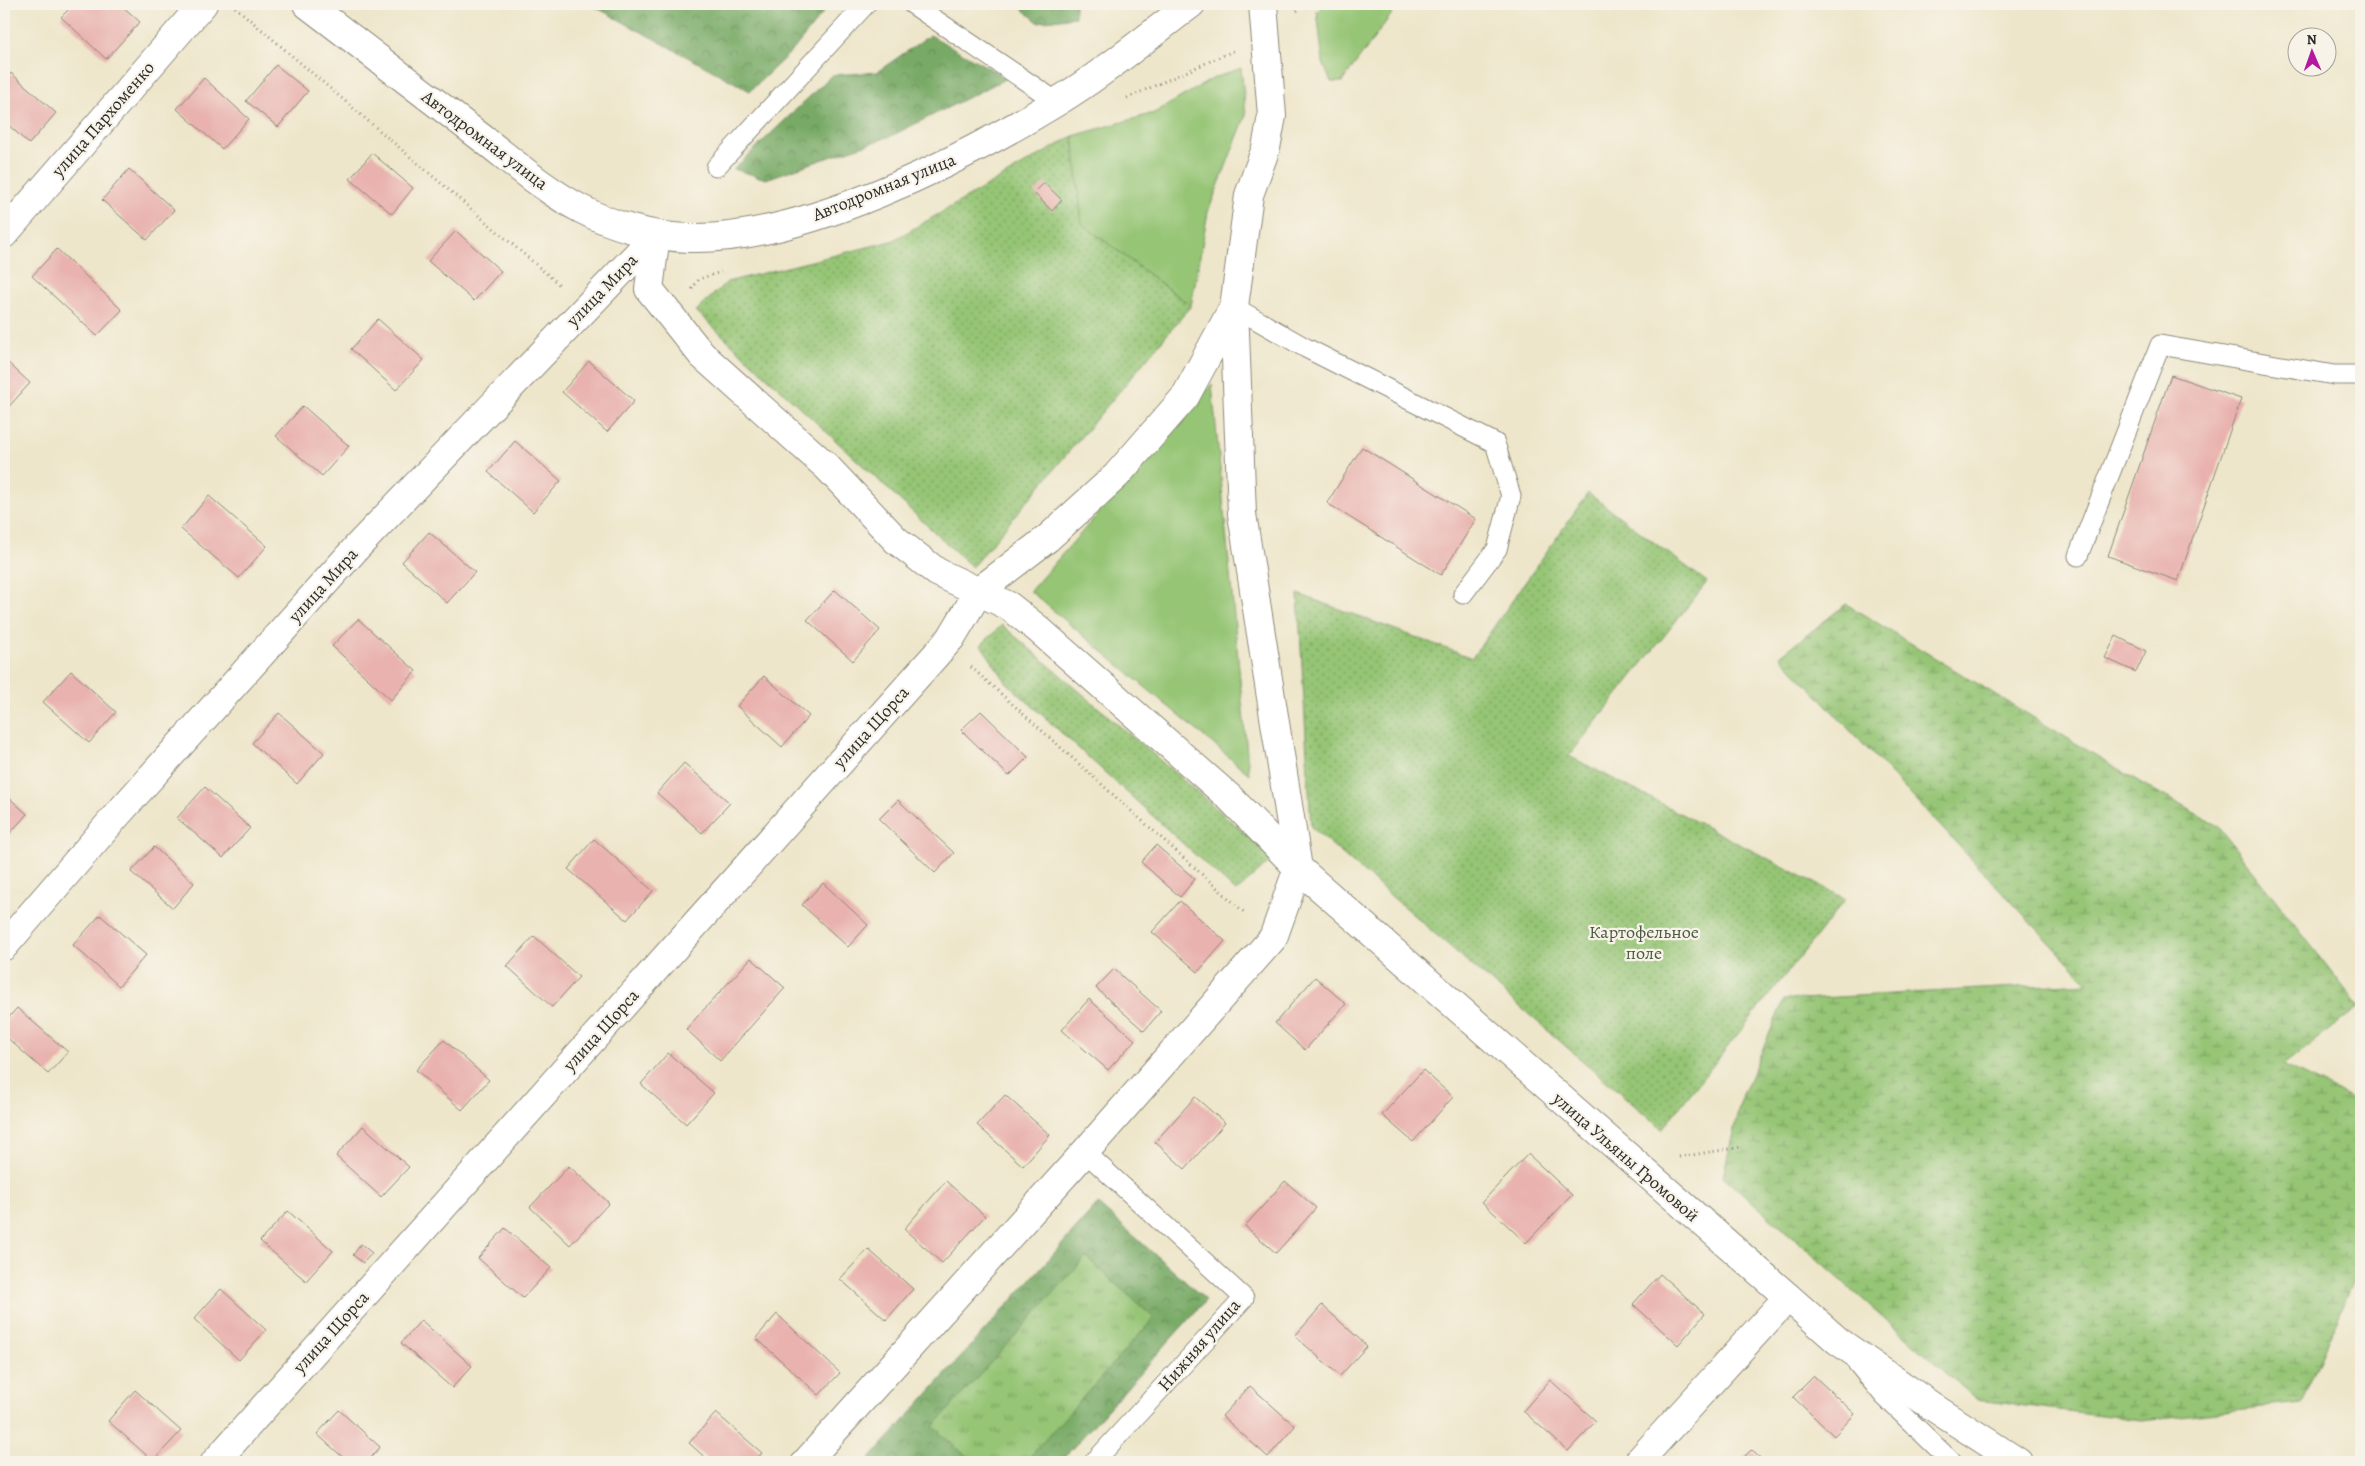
<svg xmlns="http://www.w3.org/2000/svg" width="2365" height="1466" viewBox="0 0 2365 1466" font-family="Alegreya,serif">
  <style>
    .grass { fill: #95c575; stroke: #607850 }
    .forest { fill: url(#forest-crowns); stroke: #526a48 }
    .wetland { fill: url(#wetland-marsh); stroke: #607850 }
    .park { fill: url(#park-tufts); stroke: #607850 }
    .garden { fill: url(#garden-dots); stroke: #607850 }
    .building { fill: #e9b2af }
    .lines { fill: none; stroke-linecap: round; stroke-linejoin: round }
    .service-casing { stroke: #8c887a; stroke-width: 21 }
    .minor-casing { stroke: #8c887a; stroke-width: 30 }
    .path { stroke: #8c887a; stroke-width: 3; stroke-dasharray: 1 4; stroke-linecap: butt }
    .service { stroke: #fff; stroke-width: 19 }
    .minor { stroke: #fff; stroke-width: 28 }
    .labels { text-anchor: middle; stroke-width: 4.5; stroke-linejoin: round; paint-order: stroke }
    .street-label { font-size: 18px; fill: #2b2b2b; stroke: #f7f3e8 }
    .park-label { font-size: 18px; fill: #4b5941; stroke: #f7f3e8 }
  </style>
  <defs>
    <pattern id="forest-crowns" width="20" height="18" patternUnits="userSpaceOnUse" patternTransform="scale(1.25)"><rect width="20" height="18" fill="#78aa66"/><path d="M2 6a3 3 0 1 1 6 0M12 15a3 3 0 1 1 6 0" fill="none" stroke="#638b54"/></pattern>
    <pattern id="wetland-marsh" width="20" height="14" patternUnits="userSpaceOnUse" patternTransform="scale(1.25)"><rect width="20" height="14" fill="#95c575"/><path d="M1 5h8M5 5V1M11 12h8M15 12V8" fill="none" stroke="#7aa060"/></pattern>
    <pattern id="park-tufts" width="24" height="20" patternUnits="userSpaceOnUse" patternTransform="scale(1.25)"><rect width="24" height="20" fill="#95c575"/><path d="M3 7l-1-3M5 7V3M7 7l1-3M15 17l-1-3M17 17v-4M19 17l1-3" fill="none" stroke="#7aa060"/></pattern>
    <pattern id="garden-dots" width="8" height="8" patternUnits="userSpaceOnUse" patternTransform="scale(1.25)"><rect width="8" height="8" fill="#95c575"/><path d="M2 2h.1M6 6h.1" fill="none" stroke="#7aa060" stroke-width="1.8" stroke-linecap="round"/></pattern>
  </defs>
  <rect width="100%" height="100%" fill="#f7f3e8"/>
  <filter id="ink" filterUnits="userSpaceOnUse"><feTurbulence type="fractalNoise" baseFrequency=".02" numOctaves="2"/><feDisplacementMap in="SourceGraphic" scale="10" xChannelSelector="R" yChannelSelector="G"/><feConvolveMatrix kernelMatrix="1 2 1 2 8 2 1 2 1" color-interpolation-filters="sRGB"/></filter>
  <filter id="wash" filterUnits="userSpaceOnUse"><feTurbulence type="fractalNoise" baseFrequency=".0096" numOctaves="4" result="noise"/><feDisplacementMap in="SourceGraphic" scale="20" xChannelSelector="R" yChannelSelector="G"/><feGaussianBlur stdDeviation="1.12" result="paint"/><feColorMatrix in="noise" values="0 0 0 0 0 0 0 0 0 0 0 0 0 0 0 0 0 1.4 0 .05"/><feComposite in="paint" operator="in"/></filter>
  <g filter="url(#wash)">
    <rect width="100%" height="100%" fill="#eee6ca"/>
    <g class="grass">
      <polygon points="1324,4 1399,4 1342,82 1331,82 1323,63 1317,11"/>
      <polygon points="1241,68 1246,115 1208,212 1191,306 1082,224 1073,136 1154,113 1214,78"/>
      <polygon points="1212,384 1249,774 1030,591"/>
    </g>
    <g class="forest">
      <polygon points="590,4 830,4 794,49 750,91"/>
      <polygon points="1016,4 1075,4 1075,17 1038,22"/>
      <polygon points="930,35 1007,78 891,136 766,179 734,169 832,75 877,72"/>
      <polygon points="1098,1204 1206,1300 1060,1462 867,1462"/>
    </g>
    <polygon class="wetland" points="1846,604 2143,784 2218,826 2359,1007 2283,1065 2361,1103 2361,1264 2301,1403 2141,1420 1977,1400 1723,1176 1741,1099 1784,1000 2088,983 1780,656"/>
    <polygon class="park" points="1086,1257 1154,1318 1025,1462 973,1462 933,1427"/>
    <g class="garden">
      <polygon points="1073,136 1082,224 1191,306 972,567 696,311 727,282 892,241"/>
      <polygon points="1588,493 1707,582 1569,756 1846,899 1662,1129 1311,827 1298,594 1472,658"/>
      <polygon points="1002,625 1274,858 1236,892 1007,683 981,645"/>
    </g>
    <g id="blocks">
      <g class="building">
        <polygon points="74,4 120,4 140,22 106,59 61,17"/>
        <polygon points="276,65 308,91 278,127 246,101"/>
        <polygon points="11,73 56,113 29,144 4,121 4,81"/>
        <polygon points="204,78 249,119 222,149 177,109"/>
        <polygon points="372,153 413,188 392,214 350,179"/>
        <polygon points="129,169 174,210 147,240 102,200"/>
        <polygon points="1044,183 1062,200 1052,211 1034,193"/>
        <polygon points="456,231 501,271 474,301 428,261"/>
        <polygon points="57,249 122,310 97,336 32,276"/>
        <polygon points="378,319 424,360 396,390 351,349"/>
        <polygon points="4,359 30,383 4,412"/>
        <polygon points="589,361 634,401 607,432 562,392"/>
        <polygon points="2171,375 2241,399 2178,581 2108,556"/>
        <polygon points="303,406 349,446 322,476 276,436"/>
        <polygon points="515,441 561,481 533,512 488,472"/>
        <polygon points="1362,447 1476,519 1441,575 1327,503"/>
        <polygon points="209,496 267,546 239,578 181,529"/>
        <polygon points="429,532 475,572 447,603 402,562"/>
        <polygon points="835,590 880,630 853,661 807,620"/>
        <polygon points="358,619 416,671 391,700 332,646"/>
        <polygon points="2116,636 2146,651 2136,672 2105,658"/>
        <polygon points="71,671 116,712 89,743 43,702"/>
        <polygon points="764,676 809,716 782,747 737,706"/>
        <polygon points="981,711 1028,757 1009,776 961,730"/>
        <polygon points="279,713 324,753 297,784 252,743"/>
        <polygon points="684,763 730,803 702,833 657,793"/>
        <polygon points="205,787 250,828 223,858 177,818"/>
        <polygon points="4,793 27,814 4,840"/>
        <polygon points="898,800 954,853 935,873 879,819"/>
        <polygon points="594,839 653,891 627,920 568,869"/>
        <polygon points="1156,845 1195,879 1180,897 1141,862"/>
        <polygon points="154,847 194,883 173,908 131,872"/>
        <polygon points="823,883 868,925 848,947 802,905"/>
        <polygon points="1180,901 1225,941 1198,972 1152,932"/>
        <polygon points="100,915 146,955 119,986 73,945"/>
        <polygon points="534,936 579,977 552,1007 507,966"/>
        <polygon points="751,958 785,988 720,1061 686,1029"/>
        <polygon points="1114,969 1161,1011 1144,1031 1096,988"/>
        <polygon points="1315,977 1346,1004 1305,1050 1275,1023"/>
        <polygon points="1089,999 1135,1040 1108,1070 1062,1030"/>
        <polygon points="17,1008 68,1052 48,1074 4,1035 4,1023"/>
        <polygon points="444,1040 489,1080 462,1110 416,1070"/>
        <polygon points="668,1053 714,1093 686,1124 641,1084"/>
        <polygon points="1423,1070 1453,1097 1413,1142 1382,1115"/>
        <polygon points="1005,1095 1050,1135 1023,1166 977,1125"/>
        <polygon points="1195,1097 1225,1123 1185,1169 1155,1142"/>
        <polygon points="363,1126 409,1167 381,1197 336,1156"/>
        <polygon points="1528,1154 1572,1195 1526,1243 1482,1202"/>
        <polygon points="569,1166 609,1203 570,1245 530,1207"/>
        <polygon points="946,1181 985,1216 942,1263 904,1229"/>
        <polygon points="1285,1181 1316,1208 1276,1253 1245,1226"/>
        <polygon points="288,1211 333,1251 306,1281 260,1241"/>
        <polygon points="505,1228 551,1268 523,1298 478,1258"/>
        <polygon points="361,1244 372,1253 363,1263 353,1255"/>
        <polygon points="868,1249 913,1289 886,1320 840,1279"/>
        <polygon points="1660,1274 1705,1314 1678,1345 1633,1304"/>
        <polygon points="221,1289 266,1330 239,1360 194,1319"/>
        <polygon points="1322,1305 1367,1346 1340,1376 1295,1336"/>
        <polygon points="777,1314 840,1373 819,1395 756,1338"/>
        <polygon points="421,1320 472,1366 452,1388 401,1343"/>
        <polygon points="1814,1376 1855,1414 1834,1436 1793,1397"/>
        <polygon points="1550,1380 1596,1421 1568,1451 1523,1411"/>
        <polygon points="1250,1386 1295,1426 1268,1457 1222,1416"/>
        <polygon points="135,1390 181,1431 153,1461 108,1421"/>
        <polygon points="339,1410 380,1447 367,1462 348,1462 317,1434"/>
        <polygon points="716,1413 762,1453 754,1462 710,1462 689,1443"/>
        <polygon points="1751,1450 1765,1462 1739,1462"/>
      </g>
    </g>
  </g>
  <g filter="url(#ink)">
    <use href="#blocks" fill-opacity="0" stroke="#8c887a" stroke-width="1"/>
    <g class="lines">
      <g class="service-casing">
        <g id="service">
          <polyline points="912,4 1057,102"/>
          <polyline points="716,167 866,4"/>
          <polyline points="1234,307 1306,348 1495,443 1511,496 1497,549 1463,594"/>
          <polyline points="2078,556 2160,345 2334,375 2361,375"/>
          <polyline points="1085,1152 1244,1298 1094,1462"/>
          <polyline points="1857,1363 1884,1396 1952,1462"/>
        </g>
      </g>
      <g class="minor-casing">
        <g id="minor">
          <path d="M307,4C364,47 421,91 478,135C511,160 544,190 581,209C613,226 653,237 689,238C802,241 960,161 1055,103C1103,74 1147,37 1191,4"/>
          <polyline points="4,234 203,4"/>
          <polyline points="656,235 649,289 702,355 827,467 896,540 937,572 1009,606 1038,629 1230,798 1298,868 1788,1297 1638,1462"/>
          <polyline points="4,946 117,815 358,546 656,235"/>
          <polyline points="1788,1297 1838,1341 1939,1411 2018,1462"/>
          <polyline points="215,1462 951,638 979,591 1048,538 1116,476 1185,397 1233,308"/>
          <polyline points="806,1462 1085,1152 1273,938 1298,868 1242,514 1234,307 1249,195 1266,148 1272,116 1263,4"/>
        </g>
      </g>
      <g class="path">
        <polyline points="235,7 561,286"/>
        <polyline points="1297,11 1307,4"/>
        <polyline points="1127,98 1233,51"/>
        <polyline points="692,289 699,279 721,272"/>
        <polyline points="971,667 1245,913"/>
        <polyline points="1679,1157 1742,1147"/>
      </g>
      <use href="#service" class="service"/>
      <use href="#minor" class="minor"/>
    </g>
  </g>
  <g class="labels">
    <g class="street-label">
      <text transform="translate(103 119) rotate(-49)" y="6">улица Пархоменко</text>
      <text transform="translate(485 140) rotate(37)" y="6">Автодромная улица</text>
      <text transform="translate(884 187) rotate(-22)" y="6">Автодромная улица</text>
      <text transform="translate(602 290) rotate(-46)" y="6">улица Мира</text>
      <text transform="translate(323 585) rotate(-48)" y="6">улица Мира</text>
      <text transform="translate(871 727) rotate(-48)" y="6">улица Щорса</text>
      <text transform="translate(601 1030) rotate(-48)" y="6">улица Щорса</text>
      <text transform="translate(1626 1157) rotate(41)" y="6">улица Ульяны Громовой</text>
      <text transform="translate(331 1332) rotate(-48)" y="6">улица Щорса</text>
      <text transform="translate(1199 1345) rotate(-49)" y="6">Нижняя улица</text>
    </g>
    <g class="park-label">
      <text x="1644" y="938">Картофельное<tspan x="1644" dy="21">поле</tspan></text>
    </g>
  </g>
  <rect width="2365" height="1466" fill="none" stroke="#f7f3e8" stroke-width="20"/>
  <g transform="translate(2312 52) rotate(358)"><circle r="24" fill="#f7f3e8" stroke="#a5a39c"/>
  <path d="M0-4L9 19L0 12L-9 19Z" fill="#b5179e"/>
  <text y="-8" font-size="14" font-weight="bold" text-anchor="middle" fill="#2b2b2b">N</text>
  </g>
</svg>
